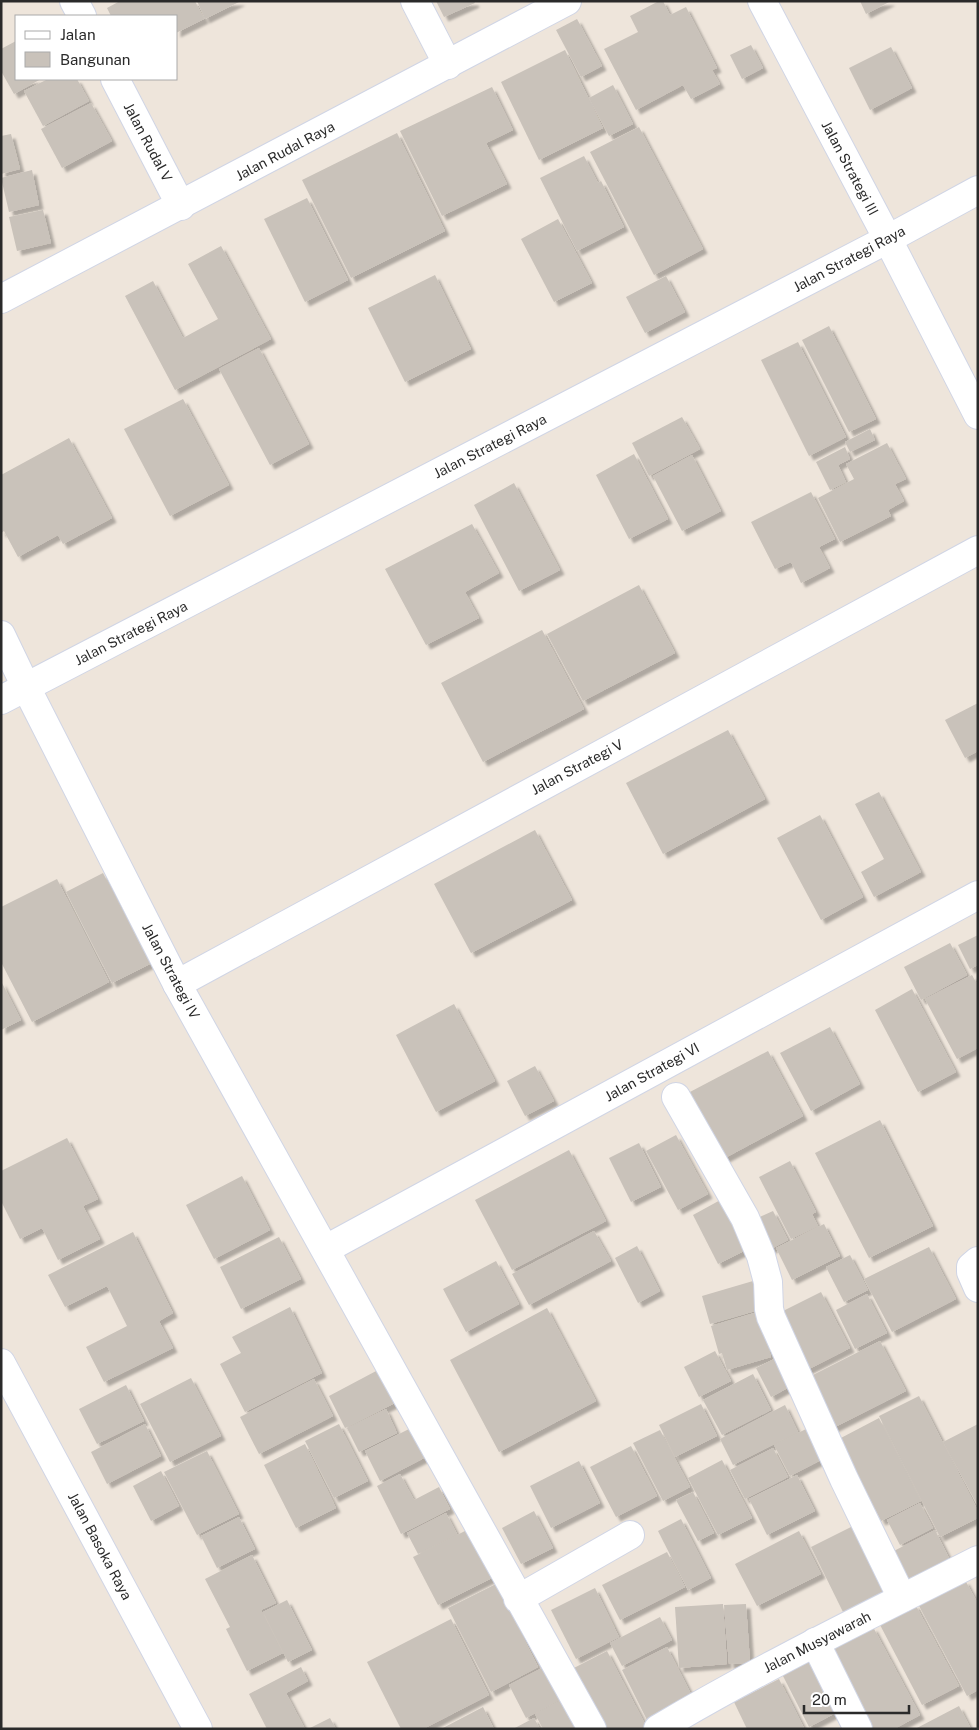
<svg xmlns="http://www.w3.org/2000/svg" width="979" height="1730" viewBox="0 0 979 1730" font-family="'Public Sans',sans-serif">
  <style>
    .building { fill: #c9c2ba; filter: url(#shadow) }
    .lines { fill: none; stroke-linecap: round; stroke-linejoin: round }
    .minor-casing { stroke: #d0d5e5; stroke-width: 30 }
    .tertiary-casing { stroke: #d0d5e5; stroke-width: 30 }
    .minor { stroke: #fff; stroke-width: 28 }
    .tertiary { stroke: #fff; stroke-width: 28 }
    .labels { text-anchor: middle; stroke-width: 4; stroke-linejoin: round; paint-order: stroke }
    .street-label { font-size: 14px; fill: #2a2a2a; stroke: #fff }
  </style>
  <defs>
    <filter id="shadow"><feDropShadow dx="4.5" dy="4.5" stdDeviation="1" flood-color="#0004"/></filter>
  </defs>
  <rect width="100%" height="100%" fill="#eee5db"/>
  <g class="building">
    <polygon points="120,1 195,1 204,19 176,33 176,16 111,16 107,8"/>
    <polygon points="197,1 241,1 205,19"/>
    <polygon points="436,1 474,1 475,3 444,17"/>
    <polygon points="659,1 663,1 670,15 686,7 717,68 712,70 720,84 691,99 683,85 636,110 604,49 638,32 630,16"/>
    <polygon points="860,1 891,1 866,14"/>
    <polygon points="577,19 602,66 581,77 556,30"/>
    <polygon points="16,41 16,79 41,79 14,94 1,71 1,49"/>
    <polygon points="751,45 763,68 742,79 730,55"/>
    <polygon points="891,47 912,88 870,110 849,68"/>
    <polygon points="565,50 603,128 539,160 501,82"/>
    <polygon points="48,79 77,79 89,101 43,126 24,91"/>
    <polygon points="613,85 633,124 609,136 589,98"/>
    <polygon points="492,87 513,130 486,143 507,184 442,216 400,131"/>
    <polygon points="91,103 112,141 62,168 41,129"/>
    <polygon points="639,127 703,249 654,275 590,152"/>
    <polygon points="397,133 445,231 351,278 302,180"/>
    <polygon points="11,134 20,169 1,174 1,136"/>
    <polygon points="584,156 598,183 601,181 624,227 577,251 540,178"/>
    <polygon points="32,170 39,205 9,212 1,178"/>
    <polygon points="307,198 348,280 305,302 264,219"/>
    <polygon points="43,210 51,243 17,251 9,217"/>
    <polygon points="558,219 592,283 554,302 521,239"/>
    <polygon points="221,246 271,339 175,390 125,296 153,281 183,338 218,319 188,264"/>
    <polygon points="435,275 471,349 405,382 368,308"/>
    <polygon points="666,276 685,312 645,333 626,297"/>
    <polygon points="829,326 876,419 849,432 802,340"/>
    <polygon points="798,342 846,437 809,456 761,360"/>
    <polygon points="259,348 309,444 270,465 219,369"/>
    <polygon points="183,399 229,485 170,516 124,429"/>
    <polygon points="682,417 700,449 649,476 632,443"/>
    <polygon points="870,429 875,440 850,452 845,442"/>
    <polygon points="69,438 112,518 63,544 58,535 18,557 4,531 1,533 1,475"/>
    <polygon points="887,443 906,479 895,484 904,501 888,510 891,516 840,542 818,498 854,479 846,464"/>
    <polygon points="845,447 850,459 838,465 846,482 830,490 816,462"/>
    <polygon points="634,454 668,519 629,539 596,475"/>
    <polygon points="692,455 721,511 682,531 653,476"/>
    <polygon points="514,483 560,570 519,591 474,505"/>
    <polygon points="811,492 835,539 819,547 830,568 801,583 791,562 775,569 751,522"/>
    <polygon points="472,524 499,573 465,592 479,618 426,645 385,569"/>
    <polygon points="639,585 675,653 583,701 547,634"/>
    <polygon points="542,630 584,709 483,762 441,683"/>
    <polygon points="978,703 978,751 965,758 945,720"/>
    <polygon points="728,730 765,799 663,854 626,783"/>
    <polygon points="879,792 921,872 874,897 861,872 884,859 855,804"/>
    <polygon points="820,815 863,897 821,920 777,838"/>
    <polygon points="535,830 572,900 471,953 434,884"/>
    <polygon points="103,873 150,964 112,983 66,892"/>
    <polygon points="57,879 109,982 32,1022 1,962 1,907"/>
    <polygon points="978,935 978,965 970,969 958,945"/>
    <polygon points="950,943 967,975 921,1000 904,967"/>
    <polygon points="972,975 978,986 978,1048 957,1059 925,999"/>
    <polygon points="1,981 21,1020 1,1030"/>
    <polygon points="912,989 956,1072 918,1092 875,1010"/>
    <polygon points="454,1004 495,1081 436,1112 396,1035"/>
    <polygon points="830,1027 860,1084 811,1111 780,1053"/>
    <polygon points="768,1051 803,1116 723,1159 688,1093"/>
    <polygon points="535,1066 554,1101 525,1116 507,1081"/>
    <polygon points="880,1120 933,1226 869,1258 815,1153"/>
    <polygon points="676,1135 708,1194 678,1210 646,1151"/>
    <polygon points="67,1138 98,1199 83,1206 100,1239 58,1260 42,1228 20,1239 1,1201 1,1171"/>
    <polygon points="639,1143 661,1187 631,1202 609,1158"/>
    <polygon points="569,1150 606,1221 512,1270 475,1200"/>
    <polygon points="790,1161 816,1212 812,1214 818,1226 791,1239 759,1177"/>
    <polygon points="242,1176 270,1230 214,1259 186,1205"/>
    <polygon points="724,1198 750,1248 718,1264 693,1215"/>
    <polygon points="773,1211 788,1240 769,1250 753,1220"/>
    <polygon points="824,1224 840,1256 792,1280 776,1248"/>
    <polygon points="594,1231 611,1261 529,1305 512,1274"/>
    <polygon points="133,1232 173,1313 159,1321 173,1348 104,1382 86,1347 127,1326 107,1286 65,1307 48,1275"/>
    <polygon points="279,1237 301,1279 241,1309 220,1267"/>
    <polygon points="637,1246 660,1291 638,1303 615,1258"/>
    <polygon points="929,1247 956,1299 892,1332 864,1279"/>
    <polygon points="850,1255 868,1290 844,1302 826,1267"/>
    <polygon points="496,1261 519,1304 466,1332 443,1289"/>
    <polygon points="753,1281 762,1309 710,1324 702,1296"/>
    <polygon points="821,1292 850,1348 805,1371 775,1315"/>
    <polygon points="867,1294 887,1333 855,1349 836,1310"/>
    <polygon points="290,1307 322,1373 245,1412 220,1364 241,1353 232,1337"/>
    <polygon points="547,1308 596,1401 499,1452 450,1360"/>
    <polygon points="761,1311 766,1339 771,1357 727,1370 722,1353 719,1354 711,1326"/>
    <polygon points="880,1341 906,1391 833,1428 807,1378"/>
    <polygon points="715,1351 731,1381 699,1397 684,1367"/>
    <polygon points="778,1357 793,1385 771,1397 756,1368"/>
    <polygon points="378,1370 395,1403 345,1428 329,1396"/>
    <polygon points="753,1374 771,1410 722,1435 703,1400"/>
    <polygon points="191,1378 221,1436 170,1462 140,1404"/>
    <polygon points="314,1379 333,1416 259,1454 240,1417"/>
    <polygon points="126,1385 144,1421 97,1444 79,1409"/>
    <polygon points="919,1396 978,1511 978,1518 940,1537 879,1416"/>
    <polygon points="701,1404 717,1436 675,1457 659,1425"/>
    <polygon points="785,1405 798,1432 733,1465 720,1439"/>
    <polygon points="386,1409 397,1433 359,1452 347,1428"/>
    <polygon points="879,1418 921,1501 881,1521 839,1439"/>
    <polygon points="145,1424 161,1456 107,1484 91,1452"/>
    <polygon points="339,1424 368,1481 334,1498 305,1441"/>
    <polygon points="978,1424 978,1506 943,1442"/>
    <polygon points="409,1429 424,1458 380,1481 365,1451"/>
    <polygon points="806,1429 821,1460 790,1476 774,1445"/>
    <polygon points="660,1430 690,1487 663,1501 633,1443"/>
    <polygon points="305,1444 336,1508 296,1528 264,1465"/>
    <polygon points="631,1446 657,1496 616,1517 590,1467"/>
    <polygon points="773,1448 788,1477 745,1499 730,1470"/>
    <polygon points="207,1451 239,1514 197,1535 164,1472"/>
    <polygon points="722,1460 752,1518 718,1535 688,1478"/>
    <polygon points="579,1461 600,1503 551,1528 530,1486"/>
    <polygon points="161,1471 179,1506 151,1521 133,1486"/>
    <polygon points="400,1474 414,1500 439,1487 450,1509 401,1534 377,1486"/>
    <polygon points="797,1475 815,1511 767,1535 749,1499"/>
    <polygon points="693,1492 714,1533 698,1541 676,1500"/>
    <polygon points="920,1503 933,1528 900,1545 887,1520"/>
    <polygon points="534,1511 553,1548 521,1564 502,1528"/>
    <polygon points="446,1513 457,1534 418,1554 407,1533"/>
    <polygon points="239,1517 255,1549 217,1568 201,1536"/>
    <polygon points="681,1519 711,1578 688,1590 658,1531"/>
    <polygon points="855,1525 888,1589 843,1612 811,1547"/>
    <polygon points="469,1529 494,1577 438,1605 413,1557"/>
    <polygon points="935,1530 950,1560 900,1586 884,1556"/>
    <polygon points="799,1531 821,1574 757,1606 735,1564"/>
    <polygon points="667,1552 685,1587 620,1620 602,1585"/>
    <polygon points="252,1555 276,1603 261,1610 283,1653 247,1671 226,1629 230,1627 205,1579"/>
    <polygon points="965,1580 978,1604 978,1690 967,1696 918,1604"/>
    <polygon points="496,1584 538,1667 491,1692 448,1608"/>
    <polygon points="595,1588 619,1637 576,1659 551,1610"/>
    <polygon points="287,1600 312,1650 288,1662 263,1612"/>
    <polygon points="723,1604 727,1664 679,1668 675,1607"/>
    <polygon points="746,1604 750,1663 729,1664 724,1605"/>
    <polygon points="915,1604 959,1686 922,1705 879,1623"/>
    <polygon points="660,1617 672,1640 622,1666 610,1643"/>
    <polygon points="451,1619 489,1695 423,1729 401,1729 367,1662"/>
    <polygon points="873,1627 920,1715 894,1729 871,1729 829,1650"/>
    <polygon points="667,1647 692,1696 647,1720 622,1670"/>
    <polygon points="607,1651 646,1726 640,1729 601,1729 570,1670"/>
    <polygon points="819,1655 847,1707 809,1727 782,1674"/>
    <polygon points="548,1665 565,1697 526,1718 509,1685"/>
    <polygon points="301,1667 308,1681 286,1693 305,1729 267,1729 249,1694"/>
    <polygon points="779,1679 804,1728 747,1729 734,1702"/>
    <polygon points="565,1698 581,1729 543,1729 535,1714"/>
    <polygon points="959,1706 971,1729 915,1729"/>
    <polygon points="483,1707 494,1729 441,1729"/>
    <polygon points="330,1718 336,1729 308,1729"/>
    <polygon points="534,1718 540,1729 513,1729"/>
  </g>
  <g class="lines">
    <g class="minor-casing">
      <g id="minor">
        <polyline points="74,1 82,16"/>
        <polyline points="415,1 448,65"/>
        <polyline points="762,1 882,228 978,415"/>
        <polyline points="115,79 181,206"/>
        <polyline points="1,299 567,1"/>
        <polyline points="1,635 26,687 177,984 592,1729"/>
        <polyline points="177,984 978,550"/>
        <polyline points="676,1097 745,1218 761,1256 768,1282 769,1309 771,1317 844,1479 902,1598"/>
        <polyline points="326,1249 978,895"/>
        <polyline points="978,1261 971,1267 971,1272 978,1288"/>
        <polyline points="518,1599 630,1535"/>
        <polyline points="815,1642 858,1729"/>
        <path d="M658,1729C762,1667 870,1615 978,1560"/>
      </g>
    </g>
    <g class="tertiary-casing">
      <g id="tertiary">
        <polyline points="1,700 888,239 978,190"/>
        <polyline points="1,1363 198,1729"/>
      </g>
    </g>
    <use href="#minor" class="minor"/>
    <use href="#tertiary" class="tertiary"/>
  </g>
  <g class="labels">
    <g class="street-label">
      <text transform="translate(148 142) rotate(62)" y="5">Jalan Rudal V</text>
      <text transform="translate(285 151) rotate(-28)" y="5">Jalan Rudal Raya</text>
      <text transform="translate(850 168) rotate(62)" y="5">Jalan Strategi III</text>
      <text transform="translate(849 259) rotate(-28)" y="5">Jalan Strategi Raya</text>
      <text transform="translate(490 446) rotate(-27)" y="5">Jalan Strategi Raya</text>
      <text transform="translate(131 633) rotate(-27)" y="5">Jalan Strategi Raya</text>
      <text transform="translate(577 767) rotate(-28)" y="5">Jalan Strategi V</text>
      <text transform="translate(171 971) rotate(62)" y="5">Jalan Strategi IV</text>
      <text transform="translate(652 1072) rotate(-29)" y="5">Jalan Strategi VI</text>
      <text transform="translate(100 1546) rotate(62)" y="5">Jalan Basoka Raya</text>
      <text transform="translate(817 1642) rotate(-27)" y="5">Jalan Musyawarah</text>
    </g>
  </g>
  <rect width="979" height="1730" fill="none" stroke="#2a2a2a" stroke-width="5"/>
  <rect x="15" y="15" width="162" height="65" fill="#ffffff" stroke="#aaaaaa"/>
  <rect x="25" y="31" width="25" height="8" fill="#ffffff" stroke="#aaaaaa"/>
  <text x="60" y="40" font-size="15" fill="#2a2a2a">Jalan</text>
  <rect x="25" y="52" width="25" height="15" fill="#c9c2ba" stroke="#aaaaaa"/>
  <text x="60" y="65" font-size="15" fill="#2a2a2a">Bangunan</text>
  <path d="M804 1705v8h105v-8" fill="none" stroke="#2a2a2a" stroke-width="2.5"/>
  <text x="812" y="1705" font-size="15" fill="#2a2a2a" stroke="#ffffff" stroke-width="4" paint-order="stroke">20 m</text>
</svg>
